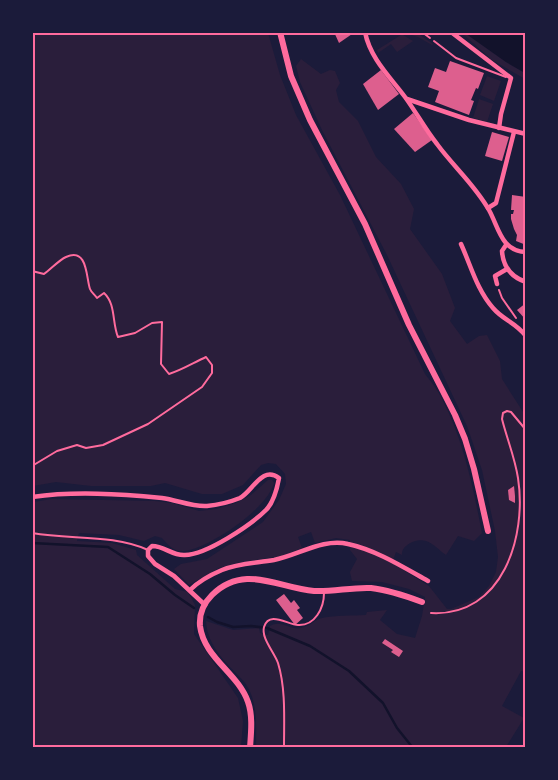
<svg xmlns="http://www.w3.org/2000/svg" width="558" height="780" viewBox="0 0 558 780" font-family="'Fira Sans',sans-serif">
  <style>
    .green { fill: #2a1e3b }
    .water { fill: #12122b }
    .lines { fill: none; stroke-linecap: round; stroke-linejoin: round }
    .stream { stroke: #12122b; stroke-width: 2.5 }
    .building { fill: #dd5f8e }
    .path { stroke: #ff6b9d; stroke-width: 2 }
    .service { stroke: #ff6b9d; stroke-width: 2 }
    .minor { stroke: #ff6b9d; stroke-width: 4.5 }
    .secondary { stroke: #ff6b9d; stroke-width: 6 }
    .neatline { fill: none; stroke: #ff6b9d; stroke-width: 2 }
  </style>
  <rect width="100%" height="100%" fill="#1b1b3a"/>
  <g class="green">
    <path d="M33,33H268L280,75L296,115L340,195L425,374C431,382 438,390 442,399C464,441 473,488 482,533L474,541L458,536L446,555C440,551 433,543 426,541C417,538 401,545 402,555L396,552L392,563L429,586L447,609H451L479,597L489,586L496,572L498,557L495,531L482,470L467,426L387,255L322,130L300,82L296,66L301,59L321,74L330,70L335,71L340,83L336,90L339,102L358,121L376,157L401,184L414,209L410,229L442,274L455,308L450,321L467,344L479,336L487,335L500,361L502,379L525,415V672L521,671L502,706L524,718L506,747H256C256,728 258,703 247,686C244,680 238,676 234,671C220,657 207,641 206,621L233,630L259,628L260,633L268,635L270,626C281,619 289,630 301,628C309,627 314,620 322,618C336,615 352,616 366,615L367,612L387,610L380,620L397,634L415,638L422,616L425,597L409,589L382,582L352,581L350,572L357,559L350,550V540L336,538L315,543L311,532L298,537L302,548L282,556L237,563L219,568L189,585L174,569L181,564L207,559L263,522L279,500L286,484L285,474L276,464L268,463L261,465L243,485L222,494H202L165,483L151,486H91L56,482L33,486Z"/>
    <polygon points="399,33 417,33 433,44 432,45 418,37 405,33 403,35 413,41 397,52 391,44 378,53 377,50 401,35"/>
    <polygon points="465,33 506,62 525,73 525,79 492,60 463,34"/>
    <polygon points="487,76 501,81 494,101 480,95"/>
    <polygon points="479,99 493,104 487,122 473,118"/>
    <path d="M268,480H272L274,483C268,508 210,548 184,551C174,552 168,545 162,538L155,536L144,541L119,535L79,533L77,541L112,543L136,550L137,555L175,589L188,592L195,605L194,634L238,698L243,721L241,747L33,748V502L52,499L155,501L172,503L199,511L216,509L236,503L251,495Z"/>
  </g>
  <polygon class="water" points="465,33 525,33 525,73 506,62"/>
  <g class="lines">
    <g class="stream">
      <polyline points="32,543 108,547 150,574 175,595 194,608"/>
      <polyline points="208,617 217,622 233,627 251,626 267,628 310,646 349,671 383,703 397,728 413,748"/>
    </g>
  </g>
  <g class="building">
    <polygon points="334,32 355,32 339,43"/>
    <polygon points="450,61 484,73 478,89 476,88 471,100 474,101 469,115 435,102 439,91 428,87 435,68 446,72"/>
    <polygon points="381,70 399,94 378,110 363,84"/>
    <polygon points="413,113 432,140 415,152 394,129"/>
    <polygon points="492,132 509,137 502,161 485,156"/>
    <polygon points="512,195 526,197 526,245 516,241 517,235 514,229 511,219 511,214 513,214 514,210 511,210"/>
    <polygon points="526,303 526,320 517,310"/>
    <polygon points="514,486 515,496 515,503 509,500 508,490"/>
    <polygon points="284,594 291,603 294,600 300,608 297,610 303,618 295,625 276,600"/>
    <polygon points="385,639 403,651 399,657 391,652 393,650 382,643"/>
  </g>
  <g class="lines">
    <g class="path">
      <polyline points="422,32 430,38"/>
      <path d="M32,271L44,274C50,270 59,260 66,257C88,247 86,278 90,289C91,292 95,295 97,298L104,293C116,304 112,323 118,337L135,333L152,323L162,322L161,364L169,374C182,370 193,363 206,357L212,365V373L202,387L148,424L103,445L86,448L77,445L57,451L32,466"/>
      <polyline points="499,290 502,298 516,318"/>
    </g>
    <g class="service">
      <polyline points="434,41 456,58 506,77"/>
      <path d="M32,533C71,540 112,534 148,550"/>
      <path d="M431,613C503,617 527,536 518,478C515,458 507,439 502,419L503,413L507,411L511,412L526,430"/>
      <path d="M284,748C284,720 286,689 278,663C274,652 261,638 264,627C269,610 288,625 298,625C315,626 324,608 324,593"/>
    </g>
    <g class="minor">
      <path d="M365,32C370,58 390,77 405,97C416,112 425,129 437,144C453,166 475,185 489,210C499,228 501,251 526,252"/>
      <polyline points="451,32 511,78 501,114 499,128"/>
      <polyline points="407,99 469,120 526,134"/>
      <polyline points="488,208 496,203 514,132"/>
      <path d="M461,244C471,266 477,290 493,308C503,320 515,322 526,336"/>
      <path d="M506,245L502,251C503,266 511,277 526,282"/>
      <polyline points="497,284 495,276 507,269"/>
      <path d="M32,497C75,491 120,494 162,498C177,500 192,507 207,506C218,505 230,502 240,498C253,491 262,465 279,478C277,489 274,502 266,510C251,525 206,555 185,555C172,556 165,546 152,546L148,550V556L155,564L174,576L205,605"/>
      <path d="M190,590C199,581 210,575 222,570C238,563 257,563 274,560C299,555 323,538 348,544C376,550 403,567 428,581"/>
    </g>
    <g class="secondary">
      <polyline points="280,32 291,76 310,120 365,224 409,325 455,415 465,439 474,469 488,531"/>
      <path d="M250,748C251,733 253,716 248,702C238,673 204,658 200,626C199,614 204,603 212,595C244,563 278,588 314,591C333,592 352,587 371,588C389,590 406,596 422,602"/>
    </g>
  </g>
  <rect width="558" height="780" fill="none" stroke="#1b1b3a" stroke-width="68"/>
  <rect x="34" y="34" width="490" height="712" class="neatline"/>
</svg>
